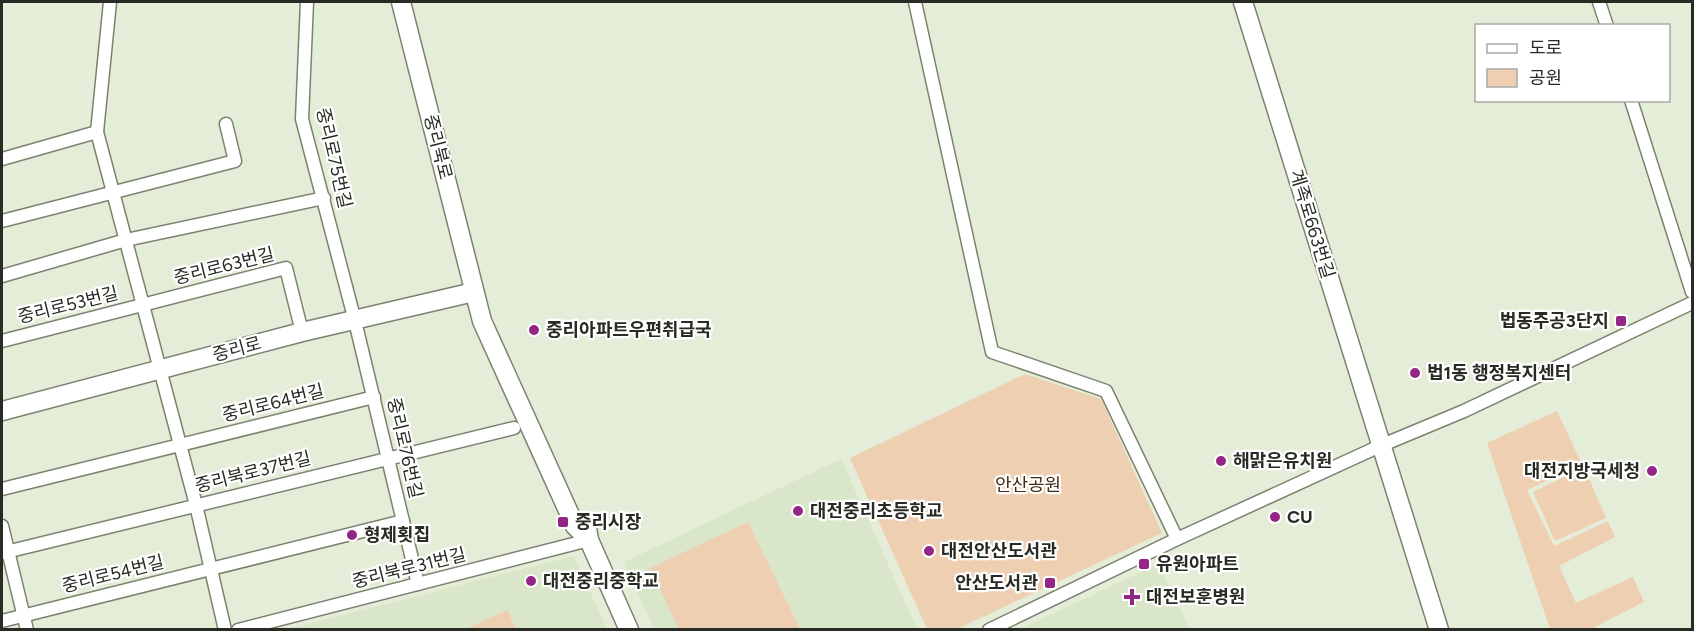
<svg xmlns="http://www.w3.org/2000/svg" width="1694" height="631" viewBox="0 0 1694 631" font-family="Figtree,'Noto Sans KR',sans-serif">
  <style>
    .built { fill: #dae6c9 }
    .green { fill: #efcfb1 }
    .lines { fill: none; stroke-linecap: round; stroke-linejoin: round }
    .street-casing { stroke: #7b8370; stroke-width: 15 }
    .secondary-casing { stroke: #7b8370; stroke-width: 21 }
    .street { stroke: #fff; stroke-width: 12 }
    .secondary { stroke: #fff; stroke-width: 18 }
    .poi-dot { fill: #952584; stroke: #fff; stroke-width: 2 }
    .labels { text-anchor: middle; stroke-width: 4.5; stroke-linejoin: round; paint-order: stroke }
    .street-label { font-size: 18px; fill: #282b23; stroke: #fff }
    .poi-label { font-size: 18px; font-weight: bold; fill: #282b23; stroke: #fff; text-anchor: start }
    .park-label { font-size: 18px; fill: #442b0f; stroke: #fff }
  </style>
  <rect width="100%" height="100%" fill="#e4edd8"/>
  <g class="built">
    <polygon points="841,459 917,629 654,629 624,562"/>
    <polygon points="574,556 607,629 284,630 378,606"/>
    <polygon points="1158,564 1190,629 1020,629"/>
  </g>
  <g class="green">
    <polygon points="1025,374 1101,399 1162,533 957,629 927,629 850,458"/>
    <polygon points="1557,411 1582,464 1527,490 1554,546 1608,521 1615,537 1559,566 1576,603 1633,577 1644,602 1591,629 1550,629 1487,443"/>
    <polygon points="1584,467 1606,518 1555,541 1533,492"/>
    <polygon points="748,522 800,629 679,629 650,568"/>
    <polygon points="507,610 516,629 465,629"/>
  </g>
  <g class="lines">
    <g class="street-casing">
      <g id="street">
        <polyline points="110,2 97,132 196,505 225,630"/>
        <polyline points="307,2 302,119 355,321 418,584"/>
        <polyline points="915,2 992,352 1106,391 1177,539"/>
        <polyline points="1599,2 1607,26"/>
        <polyline points="1631,100 1692,292"/>
        <polyline points="2,159 97,132"/>
        <polyline points="2,221 235,161 226,124"/>
        <polyline points="2,276 126,240 324,198"/>
        <polyline points="2,341 286,268 302,332"/>
        <polyline points="2,489 374,397"/>
        <polyline points="2,526 27,630"/>
        <polyline points="2,553 514,428"/>
        <polyline points="2,621 403,521"/>
        <polyline points="238,630 589,540"/>
        <polyline points="989,630 1177,539 1380,446 1464,411 1692,303"/>
      </g>
    </g>
    <g class="secondary-casing">
      <g id="secondary">
        <polyline points="401,2 482,321 575,526 589,540"/>
        <polyline points="1243,2 1439,630"/>
        <polyline points="2,411 302,332 474,292"/>
        <polyline points="587,528 589,540 629,630"/>
      </g>
    </g>
    <use href="#street" class="street"/>
    <use href="#secondary" class="secondary"/>
  </g>
  <g class="poi-dot">
    <rect x="1615" y="315" width="12" height="12" rx="3"/>
    <circle cx="534" cy="330" r="6"/>
    <circle cx="1415" cy="373" r="6"/>
    <circle cx="1221" cy="461" r="6"/>
    <circle cx="1652" cy="471" r="6"/>
    <circle cx="798" cy="511" r="6"/>
    <circle cx="1275" cy="517" r="6"/>
    <rect x="557" y="516" width="12" height="12" rx="3"/>
    <circle cx="352" cy="535" r="6"/>
    <circle cx="929" cy="551" r="6"/>
    <rect x="1138" y="558" width="12" height="12" rx="3"/>
    <circle cx="531" cy="581" r="6"/>
    <rect x="1044" y="577" width="12" height="12" rx="3"/>
    <path d="M1129 588h6v6h6v6h-6v6h-6v-6h-6v-6h6z"/>
  </g>
  <g class="labels">
    <g class="street-label">
      <text transform="translate(438 147) rotate(76)" y="6">중리북로</text>
      <text transform="translate(334 158) rotate(77)" y="6">중리로75번길</text>
      <text transform="translate(1312 224) rotate(73)" y="6">계족로663번길</text>
      <text transform="translate(224 266) rotate(-14)" y="6">중리로63번길</text>
      <text transform="translate(68 305) rotate(-14)" y="6">중리로53번길</text>
      <text transform="translate(237 349) rotate(-15)" y="6">중리로</text>
      <text transform="translate(273 403) rotate(-14)" y="6">중리로64번길</text>
      <text transform="translate(405 448) rotate(77)" y="6">중리로76번길</text>
      <text transform="translate(253 472) rotate(-14)" y="6">중리북로37번길</text>
      <text transform="translate(409 568) rotate(-14)" y="6">중리북로31번길</text>
      <text transform="translate(113 574) rotate(-14)" y="6">중리로54번길</text>
    </g>
    <g class="poi-label">
      <text x="1609" y="327" text-anchor="end">법동주공3단지</text>
      <text x="546" y="336">중리아파트우편취급국</text>
      <text x="1427" y="379">법1동 행정복지센터</text>
      <text x="1233" y="467">해맑은유치원</text>
      <text x="1640" y="477" text-anchor="end">대전지방국세청</text>
      <text x="810" y="517">대전중리초등학교</text>
      <text x="1287" y="523">CU</text>
      <text x="575" y="528">중리시장</text>
      <text x="364" y="541">형제횟집</text>
      <text x="941" y="557">대전안산도서관</text>
      <text x="1156" y="570">유원아파트</text>
      <text x="543" y="587">대전중리중학교</text>
      <text x="1038" y="589" text-anchor="end">안산도서관</text>
      <text x="1146" y="603">대전보훈병원</text>
    </g>
    <g class="park-label">
      <text x="1028" y="491">안산공원</text>
    </g>
  </g>
  <rect width="1694" height="631" fill="none" stroke="#282b23" stroke-width="6"/>
  <rect x="1475" y="24" width="195" height="78" fill="#ffffff" stroke="#a9aaa7" stroke-width="1.5"/>
  <rect x="1487" y="44" width="30" height="9" fill="#ffffff" stroke="#a9aaa7" stroke-width="1.5"/>
  <text x="1529" y="54" font-size="18" fill="#282b23">도로</text>
  <rect x="1487" y="69" width="30" height="18" fill="#efcfb1" stroke="#a9aaa7" stroke-width="1.5"/>
  <text x="1529" y="84" font-size="18" fill="#282b23">공원</text>
</svg>
